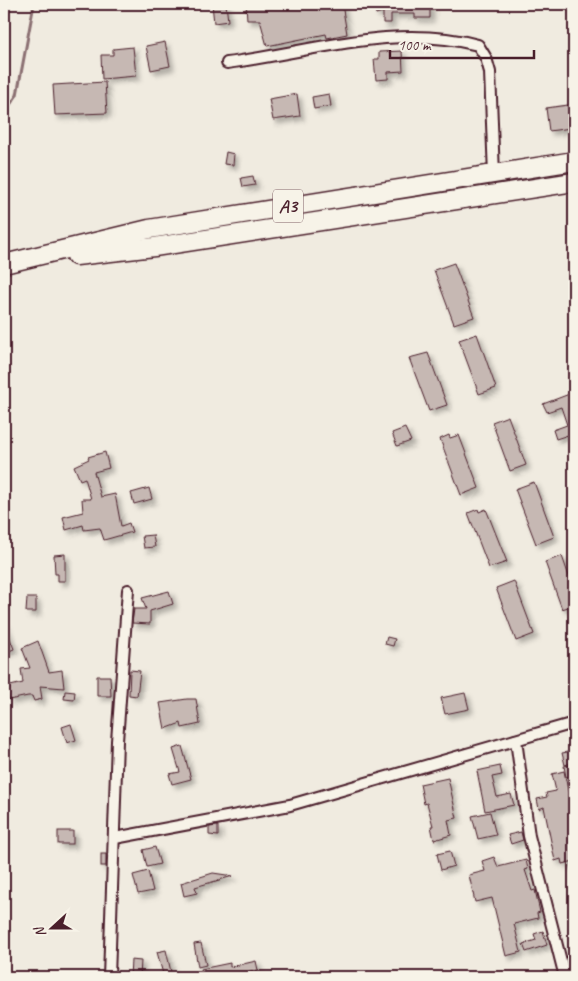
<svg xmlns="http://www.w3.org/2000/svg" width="578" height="981" font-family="Caveat,sans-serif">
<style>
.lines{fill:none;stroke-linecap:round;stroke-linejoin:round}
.stream{stroke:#8b6f72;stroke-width:3}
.building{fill:#c6b8b3;stroke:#4a1f2b;filter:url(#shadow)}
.minor-casing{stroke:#4a1f2b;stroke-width:14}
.trunk-casing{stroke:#4a1f2b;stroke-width:21}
.minor{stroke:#f7f3e8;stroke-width:10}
.trunk{stroke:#f7f3e8;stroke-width:18}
.labels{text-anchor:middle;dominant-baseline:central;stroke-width:4;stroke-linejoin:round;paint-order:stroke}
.shield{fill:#f7f3e8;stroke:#7e5f64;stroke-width:1}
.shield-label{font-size:19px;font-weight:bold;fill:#4a1f2b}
</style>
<defs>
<filter id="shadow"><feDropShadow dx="4" dy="4" stdDeviation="2.5" flood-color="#0004"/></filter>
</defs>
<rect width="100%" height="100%" fill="#f0ebe0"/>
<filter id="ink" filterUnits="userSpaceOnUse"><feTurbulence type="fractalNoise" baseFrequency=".02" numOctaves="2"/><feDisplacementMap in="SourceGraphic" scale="10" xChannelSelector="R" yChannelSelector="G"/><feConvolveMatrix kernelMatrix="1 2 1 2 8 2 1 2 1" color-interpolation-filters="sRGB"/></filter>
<g filter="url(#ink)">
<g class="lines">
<!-- stream -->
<polyline class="stream" points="4,122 7,109 17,95 34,4"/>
</g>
<!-- building -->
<g class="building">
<polygon points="212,4 226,4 228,21 214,23"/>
<polygon points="246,4 342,4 347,34 327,38 326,34 267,46 260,20 247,20"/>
<polygon points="382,4 430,4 430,18 415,18 415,14 391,14 391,23 383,23 383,12 376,14 374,6"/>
<polygon points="165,42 170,66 151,70 146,46"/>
<polygon points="133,47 136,76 102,79 101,55 113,55 113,49"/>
<polygon points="402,51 403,71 388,72 388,79 376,80 374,59 379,59 379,52"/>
<polygon points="105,82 107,113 55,115 53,85"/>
<polygon points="297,94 300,116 273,120 269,99"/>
<polygon points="329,94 331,106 314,109 312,97"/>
<polygon points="568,105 571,128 549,131 546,108"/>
<polygon points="226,152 234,154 233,165 224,164"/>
<polygon points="253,176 255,185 243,187 241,178"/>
<polygon points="454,263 474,317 454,324 434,270"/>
<polygon points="477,334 496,388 479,394 459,340"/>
<polygon points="428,353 447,405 429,411 409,358"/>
<polygon points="572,393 574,399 574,404 571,405 574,415 574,441 571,434 556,439 553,430 567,425 561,407 547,412 543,404"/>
<polygon points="508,416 526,465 510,471 492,422"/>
<polygon points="405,428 411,441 397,446 392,433"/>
<polygon points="449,435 450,438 459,435 479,488 461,495 440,439"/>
<polygon points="105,452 109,468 94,472 101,497 115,494 121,526 129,523 132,532 104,540 100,528 84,530 83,525 66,530 63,517 83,512 82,499 91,499 85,478 80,480 74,466 89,459 88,457"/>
<polygon points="534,482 554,537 536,544 515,489"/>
<polygon points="149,488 152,499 134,504 131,493"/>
<polygon points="478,509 479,512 486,509 507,562 489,568 468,513"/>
<polygon points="153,535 155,547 144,548 142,536"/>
<polygon points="65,554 65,581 58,581 58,574 55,574 54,555"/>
<polygon points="562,556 574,591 574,605 562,609 545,562"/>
<polygon points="514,581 534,634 516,641 496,588"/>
<polygon points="169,591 173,604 150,611 150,624 132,623 134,609 146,609 142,598"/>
<polygon points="27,598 36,598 36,612 26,612"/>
<polygon points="4,623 14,649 4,653"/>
<polygon points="387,637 395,639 393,646 385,644"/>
<polygon points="38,641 49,672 62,670 64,688 40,686 42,699 34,701 32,696 28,696 9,700 6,687 23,683 21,669 30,668 22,648"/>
<polygon points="130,670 140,671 137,696 129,695"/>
<polygon points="97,676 110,676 111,696 97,696"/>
<polygon points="65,691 75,692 74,700 64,699"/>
<polygon points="465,693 469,709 445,714 441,698"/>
<polygon points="187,699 196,699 200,724 182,728 181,723 165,729 160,703"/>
<polygon points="71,724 76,740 67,743 62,727"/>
<polygon points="182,746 191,779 172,784 169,774 180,772 173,749"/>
<polygon points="573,751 574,762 565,765 562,753"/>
<polygon points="571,765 573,775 566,777 564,766"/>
<polygon points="500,766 502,775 492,777 497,797 511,794 514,805 485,811 477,771"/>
<polygon points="564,771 572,809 574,809 574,861 562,864 561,859 555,861 544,807 539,809 537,799 547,797 546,793 556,791 552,774"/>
<polygon points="448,778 457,818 448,820 451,835 434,840 431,826 433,826 427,803 424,804 420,784"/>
<polygon points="490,812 496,835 478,839 472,816"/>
<polygon points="218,826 218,836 209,835 209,827"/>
<rect x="58" y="831" width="15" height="13"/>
<polygon points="521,832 523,840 511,844 508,835"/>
<polygon points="155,847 160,864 147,867 143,850"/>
<polygon points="450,851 454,866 441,870 437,854"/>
<rect x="101" y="854" width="5" height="12"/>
<polygon points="494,857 498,867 526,860 528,869 525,870 532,891 535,890 540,912 537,913 538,918 514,924 521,952 506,956 492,898 475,902 469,875 485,871 482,861"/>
<polygon points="148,871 153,891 138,894 133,875"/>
<polygon points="213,873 233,876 195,887 197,893 184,896 181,883"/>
<polygon points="543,931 547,945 526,952 523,944 536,940 534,934"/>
<polygon points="201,943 206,965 198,967 194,944"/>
<polygon points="166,950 171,972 163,974 157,952"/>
<polygon points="131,960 141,961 140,977 130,977"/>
<polygon points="256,961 258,970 230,977 203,977 201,969 230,963 230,967"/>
</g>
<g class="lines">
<defs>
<g id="minor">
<path d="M227,63C311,52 394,23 478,45L486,58L490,72L494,175"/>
<polyline points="516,740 529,836 565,977"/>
<polyline points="115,838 290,805 574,723"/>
<polyline points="109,977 117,741 128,590"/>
</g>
<g id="trunk">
<polyline points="76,256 154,247 574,182"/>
<polyline points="4,264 149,229 574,161"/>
</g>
</defs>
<!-- minor casing -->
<use href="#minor" class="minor-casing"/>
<!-- trunk casing -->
<use href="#trunk" class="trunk-casing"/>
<!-- minor -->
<use href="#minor" class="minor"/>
<!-- trunk -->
<use href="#trunk" class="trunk"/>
</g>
</g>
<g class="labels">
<!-- shield labels -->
<rect class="shield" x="273" y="189.5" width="30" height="33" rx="4"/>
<g class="shield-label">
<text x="288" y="206">A3</text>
</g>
</g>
<!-- margin -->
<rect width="578" height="981" fill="none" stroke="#f7f3e8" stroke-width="20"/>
<rect x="10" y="10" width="558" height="961" fill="none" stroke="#4a1f2b" stroke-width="2" filter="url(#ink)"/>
<!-- north arrow -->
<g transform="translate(52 928) rotate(249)" stroke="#f7f3e8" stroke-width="4" paint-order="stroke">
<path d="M0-4L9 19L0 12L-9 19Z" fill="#4a1f2b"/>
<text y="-8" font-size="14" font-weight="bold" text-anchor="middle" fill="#4a1f2b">N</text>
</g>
<!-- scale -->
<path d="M390 50v8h144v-8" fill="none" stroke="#4a1f2b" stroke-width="2.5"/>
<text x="398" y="50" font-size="15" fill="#4a1f2b" stroke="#f7f3e8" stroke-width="4" paint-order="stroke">100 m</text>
</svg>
